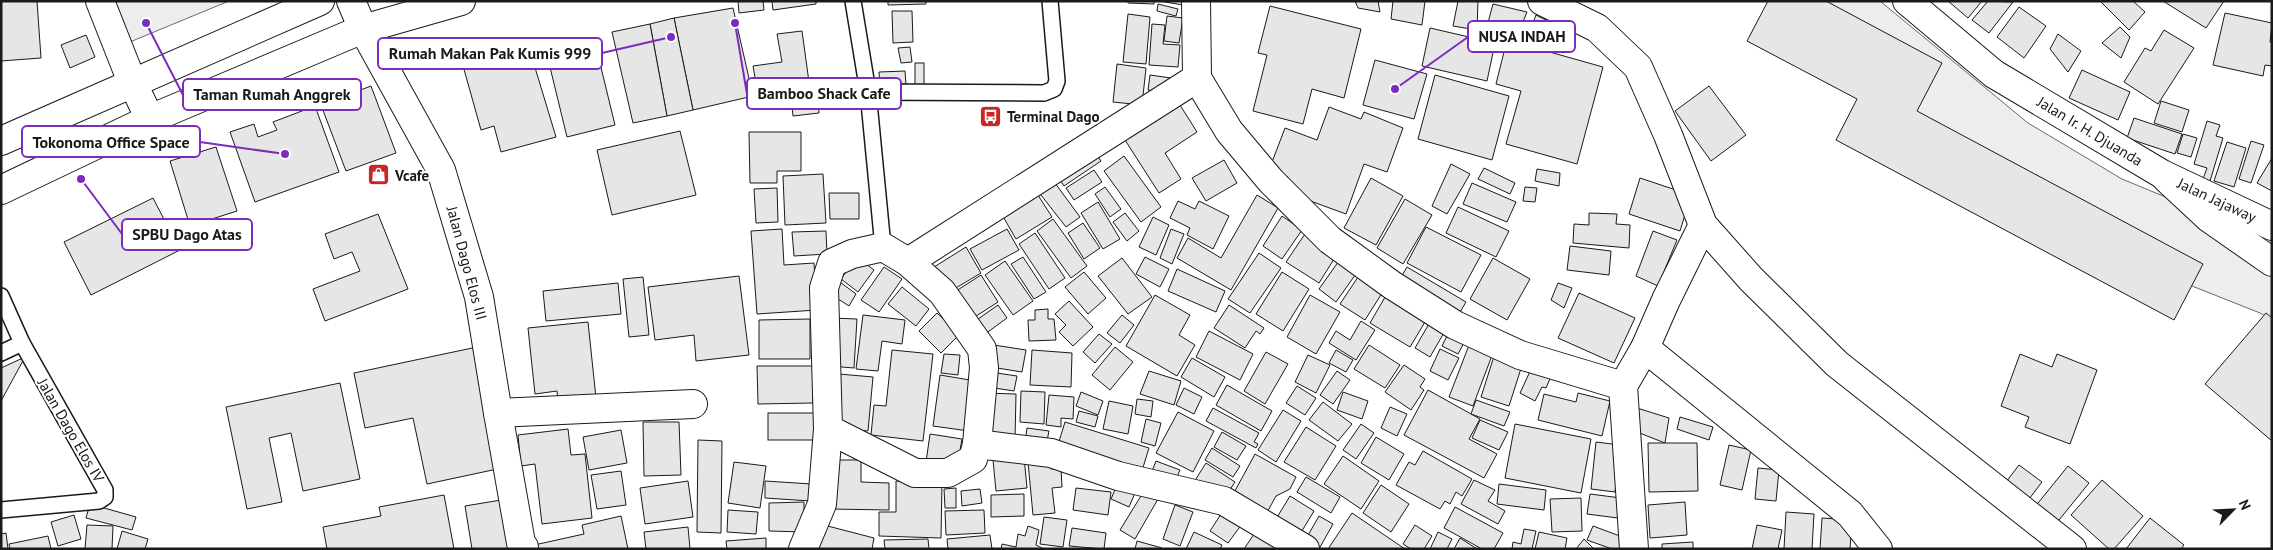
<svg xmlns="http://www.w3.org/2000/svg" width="2273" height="550" font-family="'PT Sans',sans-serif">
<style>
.built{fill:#ededed;stroke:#6a6a6a}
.building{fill:#e6e6e6;stroke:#1a1a1a}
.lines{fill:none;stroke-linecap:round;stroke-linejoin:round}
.service-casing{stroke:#1a1a1a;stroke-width:18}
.minor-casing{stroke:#1a1a1a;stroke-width:30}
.tertiary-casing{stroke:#1a1a1a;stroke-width:30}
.secondary-casing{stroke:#1a1a1a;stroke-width:30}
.primary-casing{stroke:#1a1a1a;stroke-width:30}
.service{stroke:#fff;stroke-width:15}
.minor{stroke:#fff;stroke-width:28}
.tertiary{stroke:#fff;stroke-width:28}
.secondary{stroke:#fff;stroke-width:28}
.primary{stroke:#fff;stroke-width:28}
.labels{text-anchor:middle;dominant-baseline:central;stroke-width:4;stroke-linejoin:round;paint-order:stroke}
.poi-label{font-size:15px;font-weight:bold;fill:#1a1a1a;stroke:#fff;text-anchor:start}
.street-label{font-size:15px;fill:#1a1a1a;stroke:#fff}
.leader{fill:none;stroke:#7b2cbf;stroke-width:2}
.callout-dot{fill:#7b2cbf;stroke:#fff;stroke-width:2}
.callout{fill:#fff;stroke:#7b2cbf;stroke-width:2}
.callout-label{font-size:16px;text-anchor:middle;font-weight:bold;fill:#1a1a1a}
</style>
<rect width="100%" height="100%" fill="#fff"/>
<!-- built -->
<g class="built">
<polygon points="107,1 229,1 125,44"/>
<polygon points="1802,1 1880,1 2028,123 2122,179 2272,241 2272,320 2260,313 1945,188"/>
</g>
<!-- building -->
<g class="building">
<polygon points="1,1 37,1 41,58 1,61"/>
<polygon points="738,1 763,1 764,10 739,13"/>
<polygon points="772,1 816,1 816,4 773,10"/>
<polygon points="888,1 926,1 926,4 888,5"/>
<polygon points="1128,1 1154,1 1154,4 1128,3"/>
<polygon points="1159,1 1184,1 1183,5"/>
<polygon points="1355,1 1378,1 1380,12 1358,8"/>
<polygon points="1393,1 1425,1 1422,25 1391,19"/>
<polygon points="1458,1 1478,1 1477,30 1453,26"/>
<polygon points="1768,1 1826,1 1942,63 1917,111 2203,264 2174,320 1836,140 1857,99 1747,41"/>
<polygon points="1948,1 1982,1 1968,18"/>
<polygon points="1988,1 2013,2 1989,33 1972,20"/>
<polygon points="2100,1 2133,1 2145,12 2129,30"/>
<polygon points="2163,1 2224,1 2206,28"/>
<polygon points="1158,4 1178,9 1176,16 1157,11"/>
<polygon points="1493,4 1527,12 1518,34 1485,34"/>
<polygon points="1270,6 1361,29 1344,98 1312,89 1303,124 1253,111 1267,55 1258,53"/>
<polygon points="2019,7 2046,26 2024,58 1997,37"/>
<polygon points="733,8 753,96 693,110 674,18"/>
<polygon points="892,11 912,11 913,42 893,43"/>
<polygon points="2225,13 2272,23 2270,42 2272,43 2272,66 2265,65 2263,76 2213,65"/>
<polygon points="1128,14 1150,17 1146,64 1123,62"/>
<polygon points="1536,15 1552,23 1548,43 1528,35"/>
<polygon points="1167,16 1183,18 1179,43 1164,41"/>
<polygon points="674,18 693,110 667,116 650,24"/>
<polygon points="650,24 667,116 633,123 612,32"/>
<polygon points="1152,24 1165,25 1163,44 1180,45 1178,67 1149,65"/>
<polygon points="2120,27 2130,37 2121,58 2102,43"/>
<polygon points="1430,28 1495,43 1487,81 1422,66"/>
<polygon points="2164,30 2194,48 2158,104 2124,82 2145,48 2151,51"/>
<polygon points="802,31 809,82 757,89 753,66 782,62 777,34"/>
<polygon points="2058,34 2081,51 2068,72 2050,49"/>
<polygon points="86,35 95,57 70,68 61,45"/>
<polygon points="488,39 495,61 530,51 556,137 501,152 494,126 481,130 458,48"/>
<polygon points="1507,40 1603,67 1577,164 1506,144 1521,91 1496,84"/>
<polygon points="596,47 615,125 567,137 548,59"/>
<polygon points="910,47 912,62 901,63 898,48"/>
<polygon points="1375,60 1427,74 1414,119 1363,105"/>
<rect x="915" y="63" width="9" height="22"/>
<polygon points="1117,64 1146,68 1142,105 1113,102"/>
<polygon points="2082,70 2130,92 2118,120 2069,98"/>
<polygon points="905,71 906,84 880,85 879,72"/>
<polygon points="1150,75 1171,78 1169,93 1148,90"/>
<polygon points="1435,75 1509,96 1492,160 1418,139"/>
<polygon points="816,84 819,113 793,116 790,87"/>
<polygon points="371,86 396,153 346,171 321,105"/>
<polygon points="1709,86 1746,135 1711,161 1675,111"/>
<polygon points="2161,101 2189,110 2182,132 2154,123"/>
<polygon points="1180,105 1197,132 1165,153 1181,179 1159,193 1125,140"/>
<polygon points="315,106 339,172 255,202 230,132 254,124 258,137 277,130 273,122"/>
<polygon points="1329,107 1361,119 1364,112 1403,128 1387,172 1364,164 1346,214 1283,191 1288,177 1269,170 1285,128 1317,140"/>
<polygon points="2134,118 2182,134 2175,154 2127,138"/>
<polygon points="2207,121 2220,125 2216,136 2223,138 2210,181 2203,179 2207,168 2194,164"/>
<polygon points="680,131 696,195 612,215 597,150"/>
<polygon points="749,132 801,132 801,171 777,171 777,183 750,183"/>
<polygon points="2183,134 2197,138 2191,157 2177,153"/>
<polygon points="2251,141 2264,145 2251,183 2239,179"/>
<polygon points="2227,142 2246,148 2234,187 2214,181"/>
<polygon points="216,147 237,211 190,226 170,161"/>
<polygon points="1093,149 1101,161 1064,186 1057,175"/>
<polygon points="1124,156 1161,207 1141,222 1104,171"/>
<polygon points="2272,158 2272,191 2257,183"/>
<polygon points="1224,160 1237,183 1206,201 1192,178"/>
<polygon points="1451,164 1470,174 1447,214 1432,206"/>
<polygon points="1484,168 1515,183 1510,194 1478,179"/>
<polygon points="1537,169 1560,173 1559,186 1535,181"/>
<polygon points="1094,170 1102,182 1074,200 1066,188"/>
<polygon points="823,174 826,223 785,225 783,176"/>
<polygon points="1371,178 1403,196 1376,245 1344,228"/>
<polygon points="1640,178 1691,195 1680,231 1629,214"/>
<polygon points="1052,179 1080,217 1066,227 1037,190"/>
<polygon points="1472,183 1516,202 1507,222 1463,204"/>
<polygon points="1105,187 1121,209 1110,217 1095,194"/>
<polygon points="1525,187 1537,188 1535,202 1523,201"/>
<polygon points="777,188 778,222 756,223 754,189"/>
<polygon points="1036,192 1052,217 1016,239 1001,213"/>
<polygon points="829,193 859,193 859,219 830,219"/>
<polygon points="1257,195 1278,208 1231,290 1177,258 1188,238 1221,258"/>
<polygon points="153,198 180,250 91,295 64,242"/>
<polygon points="1405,199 1432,215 1403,264 1377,248"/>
<polygon points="1178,201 1195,209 1199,201 1229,216 1213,249 1187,235 1190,228 1170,218"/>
<polygon points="1098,202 1120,239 1103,249 1081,213"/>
<polygon points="1458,207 1509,231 1496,257 1446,233"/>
<polygon points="1125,213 1139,231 1127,241 1113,222"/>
<polygon points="1589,213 1617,214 1616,224 1630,225 1629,248 1573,243 1574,224 1589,225"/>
<polygon points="378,214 408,289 325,321 313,289 360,271 352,252 334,259 325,234"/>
<polygon points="1282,216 1302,230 1282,259 1263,246"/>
<polygon points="1153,217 1169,225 1156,255 1139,247"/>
<polygon points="1053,219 1087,266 1071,278 1037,231"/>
<polygon points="1083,223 1100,248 1084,259 1068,233"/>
<polygon points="1426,227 1481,255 1461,292 1407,263"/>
<polygon points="782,229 784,265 814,263 817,310 757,314 751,231"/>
<polygon points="1007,229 1019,250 982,270 970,249"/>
<polygon points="1171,229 1184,234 1172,264 1160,258"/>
<polygon points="826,231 827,254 794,256 792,232"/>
<polygon points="1307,231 1339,251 1319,283 1286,262"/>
<polygon points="1653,231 1677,240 1658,286 1636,276"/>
<polygon points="1035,233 1065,278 1049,289 1019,244"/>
<polygon points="1570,246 1611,251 1609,275 1567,270"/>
<polygon points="966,247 981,273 949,292 934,267"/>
<polygon points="1259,253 1281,268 1250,313 1228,299"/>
<polygon points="857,257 874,270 858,292 841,279"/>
<polygon points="1023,257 1046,292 1034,299 1011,264"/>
<polygon points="1145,257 1169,269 1160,287 1136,274"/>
<polygon points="1122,258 1152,297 1128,314 1098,276"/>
<polygon points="1341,258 1358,271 1336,302 1319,289"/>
<polygon points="1493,258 1530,279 1507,320 1470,299"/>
<polygon points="1005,261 1033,301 1013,315 985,275"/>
<polygon points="884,267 902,279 879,312 861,300"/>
<polygon points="1407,267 1466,302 1456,319 1397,284"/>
<polygon points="1177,269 1225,291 1216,312 1168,291"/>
<polygon points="1084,272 1106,298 1088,314 1065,287"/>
<polygon points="1282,272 1309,289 1283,331 1256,314"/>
<polygon points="1360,274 1384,290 1365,320 1340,304"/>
<polygon points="981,275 998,302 970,320 953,293"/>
<polygon points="739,276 749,355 696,361 694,335 655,340 648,287"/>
<polygon points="643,277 649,335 629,337 623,279"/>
<polygon points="840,282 856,294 849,306 832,295"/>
<polygon points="618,283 621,314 546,321 543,291"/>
<polygon points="1558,283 1572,288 1564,308 1551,300"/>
<polygon points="902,287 929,309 916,326 888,304"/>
<polygon points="1388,292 1428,317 1410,347 1370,323"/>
<polygon points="1579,293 1635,318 1614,363 1558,338"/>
<polygon points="1155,295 1190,315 1179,335 1195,345 1177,376 1126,346"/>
<polygon points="1310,295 1340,312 1316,354 1287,337"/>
<polygon points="1069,301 1093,327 1073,346 1059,332 1066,325 1055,314"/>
<polygon points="998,305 1007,318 981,337 971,324"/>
<polygon points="1229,305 1264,328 1260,334 1256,331 1245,348 1214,328"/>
<polygon points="1048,309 1048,319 1054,319 1056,340 1029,341 1028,320 1035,320 1035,310"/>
<polygon points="937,313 960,334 941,353 919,331"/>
<polygon points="2266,313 2272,318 2272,441 2205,384"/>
<polygon points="863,315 905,320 902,344 882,341 878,371 856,369"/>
<polygon points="1122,315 1134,325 1120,343 1107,333"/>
<polygon points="832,318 857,319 854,368 830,366"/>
<polygon points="810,319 810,359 759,359 759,320"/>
<polygon points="1361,321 1375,330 1356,360 1329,343 1336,331 1350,340"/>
<polygon points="588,322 596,398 558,402 557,391 535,394 528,328"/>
<polygon points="1430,322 1445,331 1430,357 1415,348"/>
<polygon points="1209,331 1253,354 1240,380 1196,357"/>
<polygon points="1449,332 1465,341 1458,354 1442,346"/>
<polygon points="1099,334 1112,344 1095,363 1083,352"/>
<polygon points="1471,340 1494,350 1473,406 1449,397"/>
<polygon points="994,345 1026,350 1022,372 991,367"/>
<polygon points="1369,345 1400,365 1385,388 1354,369"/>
<polygon points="477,347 502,468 427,484 413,418 365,428 354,373"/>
<polygon points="1115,347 1133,362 1110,390 1092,375"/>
<polygon points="1440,349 1459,358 1448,380 1430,371"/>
<polygon points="892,350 933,354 923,441 871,435 874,405 886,406"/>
<polygon points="1032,350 1072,353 1071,387 1030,385"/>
<polygon points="1336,350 1353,360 1346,372 1329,363"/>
<polygon points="1496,350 1524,359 1509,406 1481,397"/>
<polygon points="1266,352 1288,364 1265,404 1244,391"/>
<polygon points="944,354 960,355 958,375 941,373"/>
<polygon points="2020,354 2052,367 2057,354 2097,370 2070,444 2025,427 2029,417 2001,406"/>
<polygon points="1308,355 1330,365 1316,393 1295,382"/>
<polygon points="25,357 1,401 1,368"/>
<polygon points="1192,358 1225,377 1214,397 1181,377"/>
<polygon points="1404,365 1425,379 1420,387 1424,390 1411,410 1385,392"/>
<polygon points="1533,365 1552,374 1546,388 1542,387 1535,401 1520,393"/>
<polygon points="757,366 813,366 813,403 758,404"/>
<polygon points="1149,371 1181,381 1174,405 1140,394"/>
<polygon points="1337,371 1350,380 1333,404 1320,395"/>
<polygon points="990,372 1017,376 1014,391 988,387"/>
<polygon points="839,374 873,377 868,431 835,428"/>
<polygon points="940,375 976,381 969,431 933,426"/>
<polygon points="340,383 360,479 303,491 291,433 269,438 282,502 247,509 226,407"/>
<polygon points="1227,385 1272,411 1261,431 1216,405"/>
<polygon points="1297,386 1316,398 1305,415 1286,403"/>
<polygon points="1184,388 1202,397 1194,414 1176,405"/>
<polygon points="1428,390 1480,419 1469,439 1497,454 1484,478 1404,435"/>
<polygon points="1021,391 1045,392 1044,424 1020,422"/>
<polygon points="1081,392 1103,401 1098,415 1076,406"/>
<polygon points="1343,392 1368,401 1362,419 1337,410"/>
<polygon points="984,393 1016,394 1015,440 983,438"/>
<polygon points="1578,393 1610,401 1602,436 1538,420 1544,394 1576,402"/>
<polygon points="1049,395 1074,397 1073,419 1061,418 1061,427 1046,425"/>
<polygon points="1137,399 1153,401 1151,417 1135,414"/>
<polygon points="1476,400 1510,412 1504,426 1471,414"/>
<polygon points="1109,401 1133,406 1128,434 1103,429"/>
<polygon points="1323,402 1352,424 1338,441 1309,420"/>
<polygon points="1390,407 1407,414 1397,436 1381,428"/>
<polygon points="1213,408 1259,433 1254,442 1258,444 1256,448 1206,421"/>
<polygon points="1637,408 1669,418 1665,443 1632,430"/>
<polygon points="1283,410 1301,421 1276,462 1258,450"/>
<polygon points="1079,411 1098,416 1095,427 1076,422"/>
<polygon points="1178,412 1214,431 1193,472 1156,453"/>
<rect x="768" y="413" width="50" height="27"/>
<polygon points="1680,417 1713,427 1709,440 1677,429"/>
<polygon points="1146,419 1161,423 1155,446 1141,442"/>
<polygon points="1480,420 1508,432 1499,450 1472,438"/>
<polygon points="643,422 679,422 681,475 644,476"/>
<polygon points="1065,422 1149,448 1141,474 1057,448"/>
<polygon points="1361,424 1374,433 1356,459 1343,450"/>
<polygon points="1515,424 1591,439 1581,493 1505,478"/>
<polygon points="1306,427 1336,446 1315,480 1284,462"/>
<polygon points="1027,428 1049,431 1046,446 1025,443"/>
<polygon points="568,429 571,455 585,454 592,518 542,524 535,464 521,466 518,435"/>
<polygon points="621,430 627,463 589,470 583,437"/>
<polygon points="1222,432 1246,446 1237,460 1214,447"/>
<polygon points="930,434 962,439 957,467 926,462"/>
<polygon points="1376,437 1404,454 1389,480 1361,463"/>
<polygon points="698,440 722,441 721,533 697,532"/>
<polygon points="1596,442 1620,445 1615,492 1591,489"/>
<polygon points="1648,443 1697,443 1698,491 1649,492"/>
<polygon points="1729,445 1751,450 1742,490 1720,485"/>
<polygon points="1212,448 1240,466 1233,477 1205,460"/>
<polygon points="1423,451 1472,479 1462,496 1456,492 1450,504 1445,501 1440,509 1396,485 1409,462 1415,465"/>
<polygon points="1255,454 1296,477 1290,489 1276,496 1264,518 1230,500"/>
<polygon points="1343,456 1379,481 1361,509 1324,484"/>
<polygon points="1024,457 1027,488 996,491 993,460"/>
<polygon points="830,460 861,460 861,482 889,483 889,510 830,509"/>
<polygon points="1050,460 1051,469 1061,468 1062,487 1052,488 1055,513 1033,515 1028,462"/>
<polygon points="1156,461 1180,470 1173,486 1150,476"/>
<polygon points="734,462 766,466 760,508 728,503"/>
<polygon points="1206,463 1235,482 1224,499 1194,482"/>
<polygon points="2019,465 2042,482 2026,503 2003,486"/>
<polygon points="2068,466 2089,483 2055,525 2034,508"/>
<polygon points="1758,468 1779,470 1776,501 1755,499"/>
<polygon points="621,471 626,505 597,509 591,475"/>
<polygon points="1306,477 1340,497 1331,513 1297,492"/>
<polygon points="1120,478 1138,486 1129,507 1111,499"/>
<polygon points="1474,480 1495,490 1488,501 1505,511 1498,524 1461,504"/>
<polygon points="2102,480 2143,516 2114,549 2109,549 2071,515"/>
<polygon points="688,481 693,517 645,524 640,488"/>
<polygon points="765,481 812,484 811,501 765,498"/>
<polygon points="896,481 942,482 941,538 879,536 879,512 896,512"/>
<polygon points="1499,484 1546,490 1544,510 1497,504"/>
<polygon points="1381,485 1409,504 1391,532 1363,513"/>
<polygon points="956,488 956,508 945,508 944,489"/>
<polygon points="1076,488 1111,492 1108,515 1073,510"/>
<polygon points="980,489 982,503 962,506 961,491"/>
<polygon points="1144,491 1158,499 1135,539 1120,530"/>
<polygon points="1024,494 1024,516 991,517 991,495"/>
<polygon points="1590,494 1621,498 1618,518 1587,514"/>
<polygon points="444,495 454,549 327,549 323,527 381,516 379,507"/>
<polygon points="1290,496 1314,511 1297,539 1273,524"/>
<polygon points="1581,498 1582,531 1552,532 1550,499"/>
<polygon points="507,499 515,549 472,549 465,506"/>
<polygon points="804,502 804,532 769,531 769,503"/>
<polygon points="1685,502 1687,535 1650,538 1648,505"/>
<polygon points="90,504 136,517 132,530 86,518"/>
<polygon points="1175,505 1193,512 1180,546 1163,539"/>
<polygon points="1455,507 1503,533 1494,549 1482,549 1444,528"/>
<polygon points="728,510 758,512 756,534 727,532"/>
<polygon points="984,510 985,533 946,535 945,511"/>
<polygon points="1223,511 1242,524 1228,543 1210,531"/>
<polygon points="1786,512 1814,514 1812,549 1784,549"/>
<polygon points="1352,513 1405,549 1328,549"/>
<polygon points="74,515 81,539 58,546 51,522"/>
<polygon points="621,516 628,549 525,549 525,547 584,534 582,525"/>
<polygon points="1319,516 1333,524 1319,549 1311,549 1303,544"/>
<polygon points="1044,517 1067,520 1063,547 1040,544"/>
<polygon points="1822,518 1852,520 1850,549 1820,549"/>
<polygon points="2150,518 2184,545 2181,549 2126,549"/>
<polygon points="816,523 874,538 872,549 810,549"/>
<polygon points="87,525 113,526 112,549 85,549"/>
<polygon points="1260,525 1294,549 1244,549"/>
<polygon points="1415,525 1432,536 1424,549 1411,549 1403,544"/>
<polygon points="1757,525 1782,530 1778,549 1752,549"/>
<polygon points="1028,526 1039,530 1036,545 1044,549 1001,549 1002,544 1016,547 1018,534 1025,536"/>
<polygon points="1593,526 1628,539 1625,549 1612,549 1587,540"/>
<polygon points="688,527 690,549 646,549 644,532"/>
<polygon points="1072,528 1106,533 1104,549 1069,546"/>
<polygon points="1524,529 1536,531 1532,549 1512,549 1513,542 1521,544"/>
<polygon points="122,531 148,539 145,549 117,549"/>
<polygon points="1194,532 1222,545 1220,549 1186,549"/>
<polygon points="1438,532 1452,539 1447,549 1430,549"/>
<polygon points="1539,532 1567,538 1565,549 1535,549"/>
<polygon points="6,533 8,549 1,549 1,534"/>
<polygon points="990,535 992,549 948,549 947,539"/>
<polygon points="48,536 51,549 10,549 9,544"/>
<polygon points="766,538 766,549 727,549 726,541"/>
<polygon points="1460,538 1477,549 1454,549"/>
<polygon points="928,539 929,549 885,549 884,540"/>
<polygon points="1584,539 1594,549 1576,549"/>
<polygon points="1137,541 1162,548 1162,549 1135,549"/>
<polygon points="1693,542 1693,549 1662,549 1662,544"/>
</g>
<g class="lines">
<defs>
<g id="service">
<polyline points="853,1 868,92 1044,93 1054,89 1057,81 1050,1"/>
<polyline points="868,92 883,247"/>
<polyline points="1,296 22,343 105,490 105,497 99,501 1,510"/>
<polyline points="1,353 22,343"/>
</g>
<g id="minor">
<polyline points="100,1 132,82 150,119"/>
<polyline points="351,1 363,29 441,170 479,297 498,413 693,404"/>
<polyline points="1196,1 1197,78 1229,131 1271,181 1330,240 1392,285 1455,325 1520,355 1623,386"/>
<polyline points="1542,1 1597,28 1638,67 1668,135 1703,225 1751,279 1837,364 2072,549"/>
<polyline points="908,262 1197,78"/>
<polyline points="1645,348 1850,514 1878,549"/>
<polyline points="498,413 521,543 524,547"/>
<polyline points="977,444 1051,453 1118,476 1224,501 1305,549"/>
<polyline points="803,549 822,504 828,429 824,288 832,263 852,254 883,247 908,262 942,292 982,349 984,368 977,444 973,459 948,473 915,473 828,429"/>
<polyline points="1634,549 1623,386 1645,348 1666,300 1703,225"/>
</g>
<polyline id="tertiary" points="2167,179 2209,218 2272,262"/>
<polyline id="secondary" points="1907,1 1994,74 2162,174 2272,226"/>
<g id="primary">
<polyline points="1,141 320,1"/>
<polyline points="1,190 150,119 363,29 461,1"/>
</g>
</defs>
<!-- service casing -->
<use href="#service" class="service-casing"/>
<!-- minor casing -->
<use href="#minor" class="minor-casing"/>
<!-- tertiary casing -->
<use href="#tertiary" class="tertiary-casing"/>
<!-- secondary casing -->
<use href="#secondary" class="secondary-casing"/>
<!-- primary casing -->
<use href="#primary" class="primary-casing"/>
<!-- service -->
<use href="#service" class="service"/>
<!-- minor -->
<use href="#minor" class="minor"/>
<!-- tertiary -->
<use href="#tertiary" class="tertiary"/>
<!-- secondary -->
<use href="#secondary" class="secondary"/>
<!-- primary -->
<use href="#primary" class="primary"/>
</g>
<!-- icons -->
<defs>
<symbol id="bus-square" viewBox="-11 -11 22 22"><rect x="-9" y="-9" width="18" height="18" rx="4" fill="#c62828" stroke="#fff"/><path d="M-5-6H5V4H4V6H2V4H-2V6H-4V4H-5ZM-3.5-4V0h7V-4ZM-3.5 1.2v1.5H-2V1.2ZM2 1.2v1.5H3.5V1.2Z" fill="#fff"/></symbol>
<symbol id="shop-square" viewBox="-11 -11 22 22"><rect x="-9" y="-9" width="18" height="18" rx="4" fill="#c62828" stroke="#fff"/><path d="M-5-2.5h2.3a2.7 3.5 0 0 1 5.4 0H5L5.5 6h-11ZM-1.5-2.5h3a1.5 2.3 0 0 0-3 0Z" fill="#fff"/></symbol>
</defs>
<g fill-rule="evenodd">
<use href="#bus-square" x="978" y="104" width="25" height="25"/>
<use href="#shop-square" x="366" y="162" width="25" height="25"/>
</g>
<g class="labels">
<!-- poi labels -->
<g class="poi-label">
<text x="1007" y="116">Terminal Dago</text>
<text x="395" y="175">Vcafe</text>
</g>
<!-- street labels -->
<g class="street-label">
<text transform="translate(2090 131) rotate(31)">Jalan Ir. H. Djuanda</text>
<text transform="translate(2217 200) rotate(25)">Jalan Jajaway</text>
<text transform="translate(467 263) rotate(75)">Jalan Dago Elos III</text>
<text transform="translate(71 430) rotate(60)">Jalan Dago Elos IV</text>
</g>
</g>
<!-- callouts -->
<path class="leader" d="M1395 89L1468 37M671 37L602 53M735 23L747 94M146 23L183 95M285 154L200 142M81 179L122 234"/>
<g class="callout-dot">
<circle cx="1395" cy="89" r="5"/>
<circle cx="671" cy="37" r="5"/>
<circle cx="735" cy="23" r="5"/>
<circle cx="146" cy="23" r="5"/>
<circle cx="285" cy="154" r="5"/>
<circle cx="81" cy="179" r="5"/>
</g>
<g class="callout">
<rect x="1468" y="21" width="107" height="31" rx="5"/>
<rect x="378" y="38" width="224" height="31" rx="5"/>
<rect x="747" y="78" width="154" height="31" rx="5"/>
<rect x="183" y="79" width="178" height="31" rx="5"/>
<rect x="22" y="126" width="178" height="31" rx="5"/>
<rect x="122" y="219" width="130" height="31" rx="5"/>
</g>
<g class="callout-label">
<text x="1522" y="42">NUSA INDAH</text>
<text x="490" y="59">Rumah Makan Pak Kumis 999</text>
<text x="824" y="99">Bamboo Shack Cafe</text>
<text x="272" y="100">Taman Rumah Anggrek</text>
<text x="111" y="148">Tokonoma Office Space</text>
<text x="187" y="240">SPBU Dago Atas</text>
</g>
<!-- border -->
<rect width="2273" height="550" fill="none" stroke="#1a1a1a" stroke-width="5"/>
<!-- north arrow -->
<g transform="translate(2233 510) rotate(66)" stroke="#ffffff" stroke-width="4" paint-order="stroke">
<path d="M0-4L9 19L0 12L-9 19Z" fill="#1a1a1a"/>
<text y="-8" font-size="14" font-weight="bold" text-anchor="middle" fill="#1a1a1a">N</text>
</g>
</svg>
